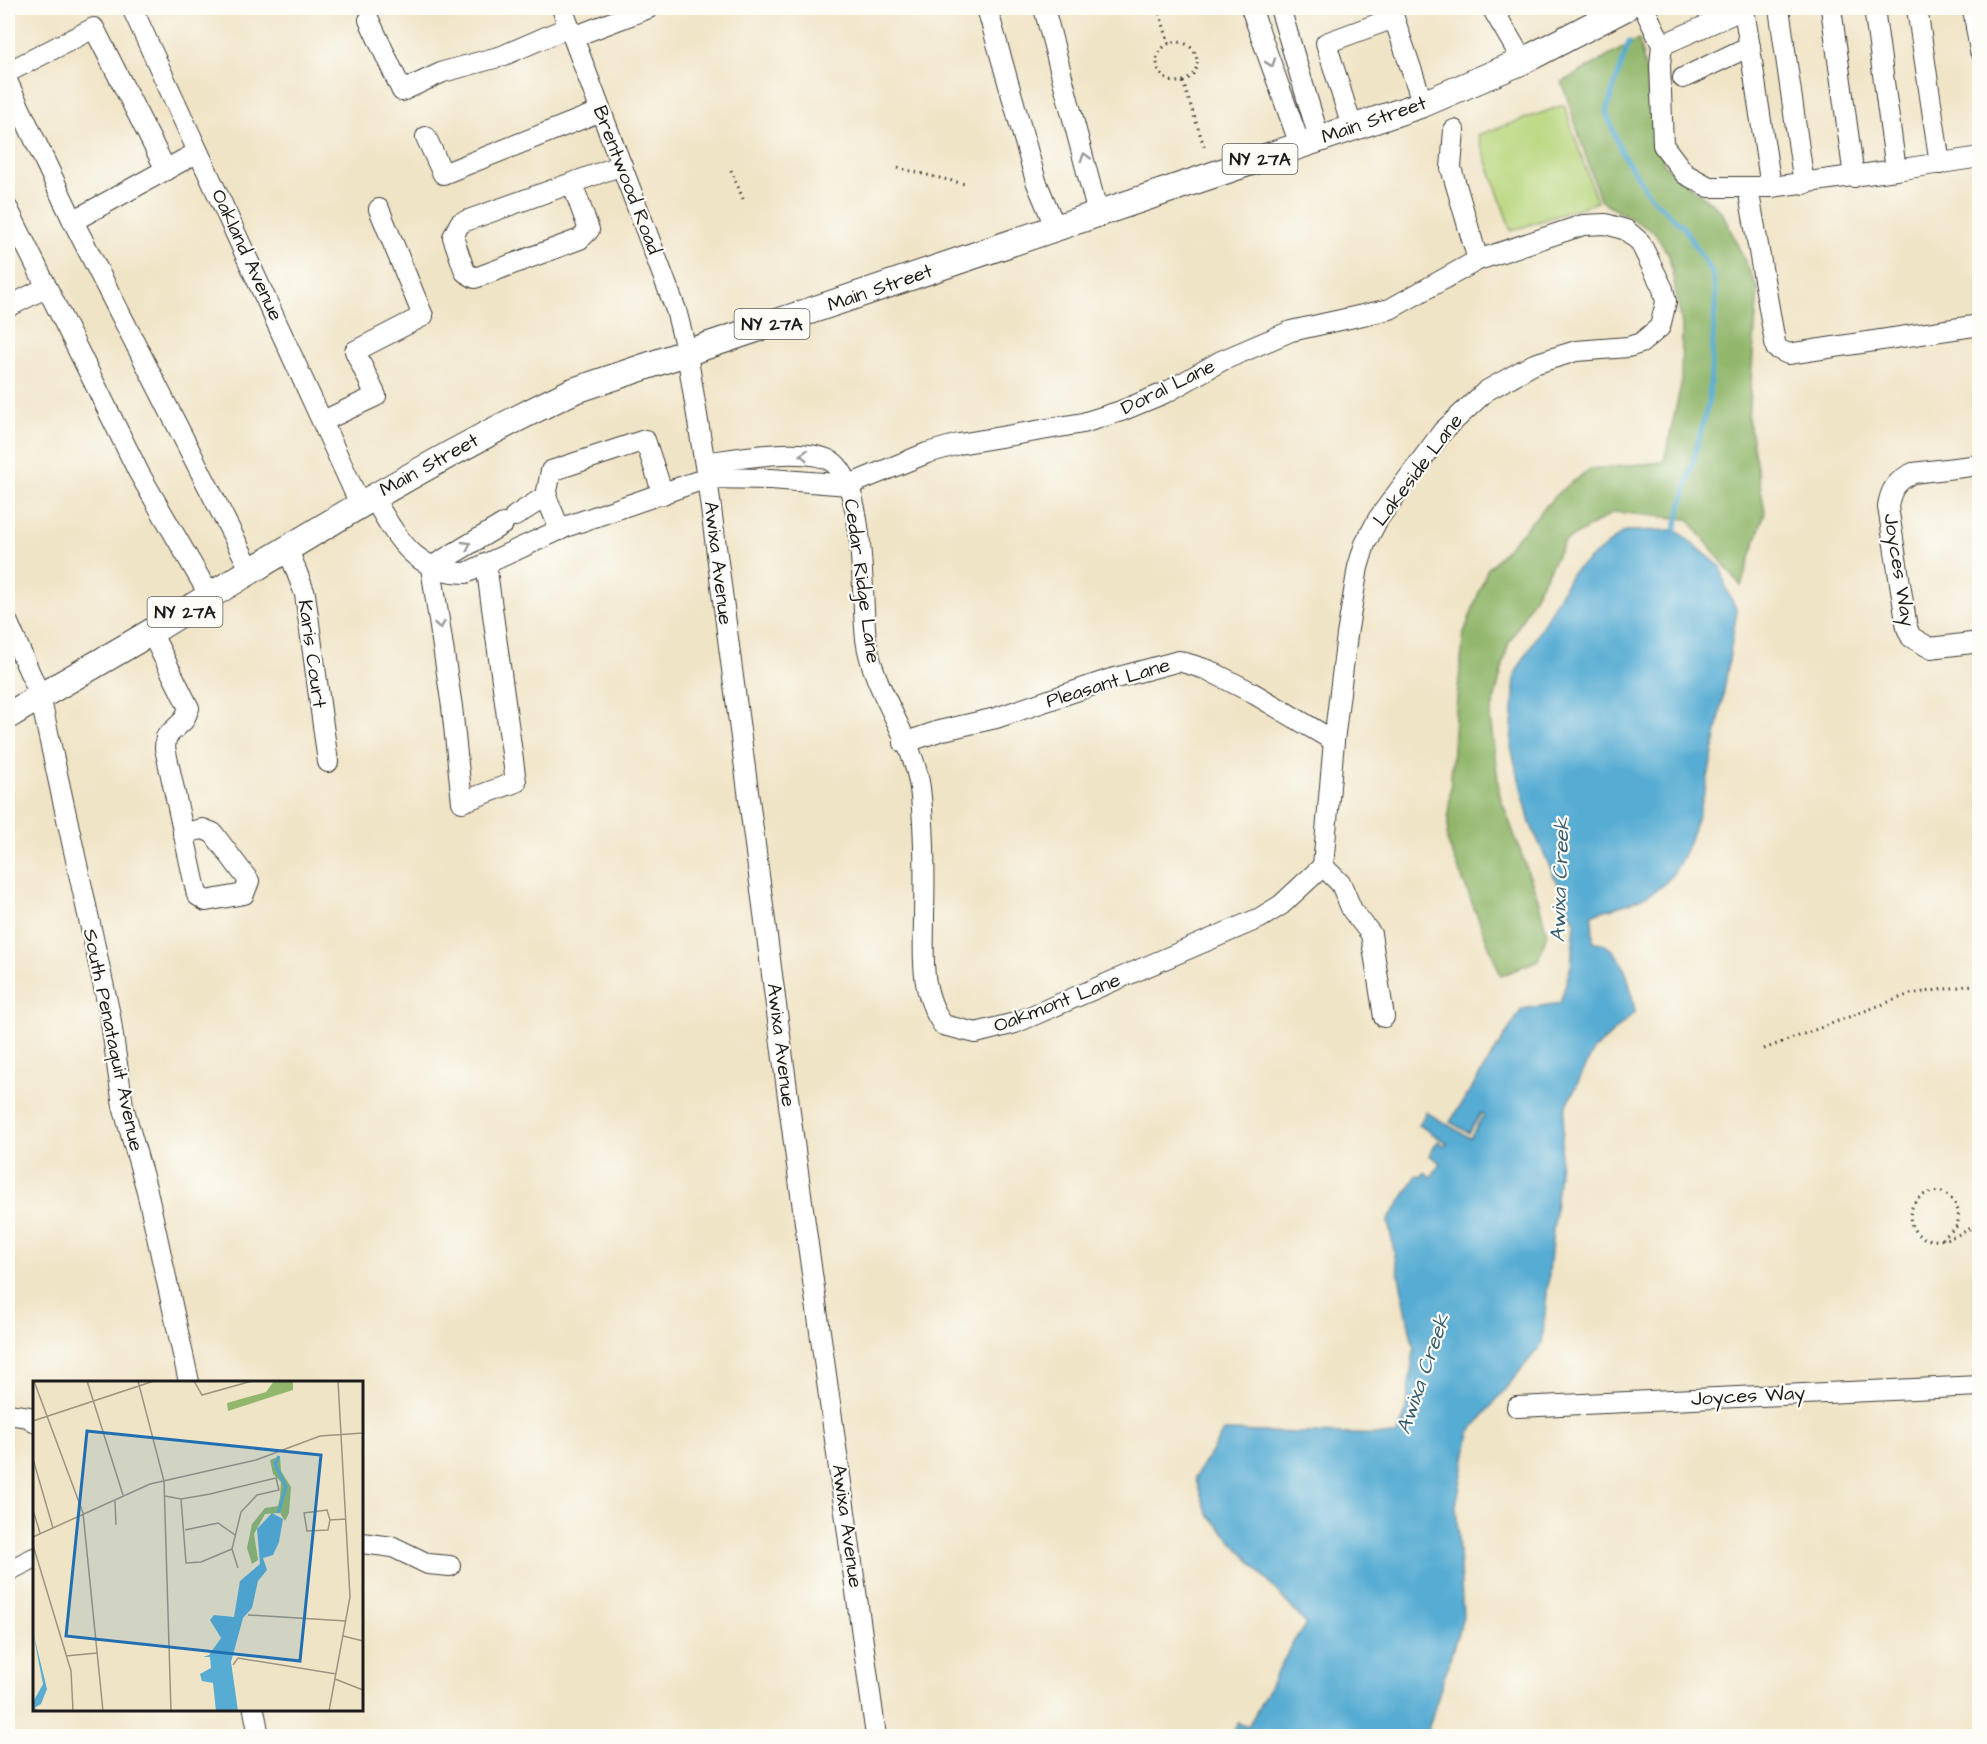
<svg xmlns="http://www.w3.org/2000/svg" width="1987" height="1744" font-family="'Architects Daughter',sans-serif">
<style>
.green{fill:#b8d67d;stroke:#6a794c;stroke-width:1.5}
.forest{fill:#92b76c;stroke:#576a44;stroke-width:1.5}
.water{fill:#56acd3;stroke:#396478;stroke-width:1.5}
.lines{fill:none;stroke-linecap:round;stroke-linejoin:round}
.stream{stroke:#56acd3;stroke-width:5}
.minor-casing{stroke:#3c3a36;stroke-width:22}
.major-casing{stroke:#3c3a36;stroke-width:28}
.path{stroke:#3c3a36;stroke-width:3;stroke-dasharray:1.5 4.5;stroke-linecap:butt}
.minor{stroke:#fff;stroke-width:20}
.major{stroke:#fff;stroke-width:26}
.oneway{stroke:#999}
.labels{text-anchor:middle;dominant-baseline:central;stroke-width:4.5;stroke-linejoin:round;paint-order:stroke}
.shield{fill:#fdfcf7;stroke:#605f5e;stroke-width:1.5}
.shield-label{font-size:18px;font-weight:bold;fill:#1c1c1c}
.street-label{font-size:20px;fill:#1c1c1c;stroke:#fdfcf7}
.water-label{font-size:21px;font-style:italic;fill:#365d6e;stroke:#fdfcf7}
.inset-river{fill:none;stroke:#56acd3;stroke-width:3}
.inset-road{fill:none;stroke:#9b9482;stroke-width:1.5}
.view{fill:#1f6fb2;fill-opacity:0.15;stroke:#1f6fb2;stroke-width:3}
.inset-edge{fill:none;stroke:#1c1c1c;stroke-width:3}
</style>
<rect width="100%" height="100%" fill="#fdfcf7"/>
<filter id="ink" filterUnits="userSpaceOnUse"><feTurbulence type="fractalNoise" baseFrequency=".0167" numOctaves="2"/><feDisplacementMap in="SourceGraphic" scale="12" xChannelSelector="R" yChannelSelector="G"/><feConvolveMatrix kernelMatrix="1 2 1 2 8 2 1 2 1" color-interpolation-filters="sRGB"/></filter>
<filter id="wash" filterUnits="userSpaceOnUse"><feTurbulence type="fractalNoise" baseFrequency=".008" numOctaves="4" result="noise"/><feDisplacementMap in="SourceGraphic" scale="24" xChannelSelector="R" yChannelSelector="G"/><feGaussianBlur stdDeviation="1.35" result="paint"/><feColorMatrix in="noise" values="0 0 0 0 0 0 0 0 0 0 0 0 0 0 0 0 0 1.4 0 .05"/><feComposite in="paint" operator="in"/></filter>
<g filter="url(#wash)">
<rect width="100%" height="100%" fill="#f0e4c6"/>
<!-- green -->
<polygon class="green" points="1564,105 1597,202 1511,231 1478,135"/>
<!-- forest -->
<polygon class="forest" points="1639,39 1664,164 1722,212 1758,289 1748,418 1765,512 1741,586 1688,519 1614,512 1564,542 1508,645 1490,717 1500,796 1538,899 1547,934 1538,960 1501,976 1447,840 1455,717 1464,633 1487,570 1559,492 1590,469 1664,462 1681,385 1682,325 1669,255 1654,232 1600,200 1562,82"/>
<!-- water -->
<path class="water" d="M1676,530L1721,567L1726,588L1737,611C1725,673 1708,844 1664,884C1643,902 1617,906 1592,914L1593,941C1626,947 1630,985 1635,1012L1594,1050L1565,1109L1542,1344L1470,1432L1456,1505L1463,1616L1426,1736H1231L1238,1723L1248,1727L1294,1641L1306,1624L1207,1513L1195,1477L1224,1431L1397,1435L1405,1415L1414,1350L1388,1221L1417,1175L1421,1177L1425,1172L1431,1177L1441,1163L1429,1155L1438,1141L1445,1146L1447,1143L1419,1125L1426,1112L1470,1138L1484,1114L1481,1113L1469,1133L1450,1122L1522,1009L1560,1003L1571,966L1575,922L1530,823L1511,747L1515,674L1572,573L1625,531Z"/>
<g class="lines">
<!-- stream -->
<polyline class="stream" points="1629,42 1606,112 1622,153 1650,196 1684,228 1712,273 1716,295 1709,400 1674,535"/>
</g>
</g>
<g filter="url(#ink)">
<g class="lines">
<defs>
<g id="minor">
<polyline points="132,8 360,504"/>
<polyline points="562,8 676,310 687,353 707,478 796,1158 876,1736"/>
<polyline points="987,8 1036,181 1056,229"/>
<polyline points="1044,8 1098,214"/>
<polyline points="1251,8 1300,145"/>
<polyline points="1280,8 1319,138"/>
<polyline points="1492,8 1523,61"/>
<polyline points="1644,8 1662,45 1746,8"/>
<polyline points="1779,8 1804,184"/>
<polyline points="1831,8 1854,177"/>
<polyline points="1874,8 1896,170 1980,157"/>
<polyline points="1917,8 1940,164"/>
<polyline points="1973,8 1976,27 1980,27"/>
<polyline points="1744,9 1771,187"/>
<polyline points="369,20 402,91 443,72 502,56 569,27"/>
<polyline points="1976,27 1980,51"/>
<polyline points="573,37 649,8"/>
<polyline points="1662,45 1660,65 1663,145 1685,174 1709,187 1771,187 1896,170"/>
<polyline points="8,72 94,28 166,170"/>
<polyline points="1683,78 1750,46"/>
<polyline points="8,83 73,221"/>
<polyline points="1352,127 1326,43 1394,18 1423,104"/>
<polyline points="1454,130 1451,168 1478,260"/>
<polyline points="426,137 443,174 601,111"/>
<polyline points="198,152 73,221 251,571"/>
<polyline points="572,183 589,230 580,239 475,278 465,272 453,237 460,223 622,165"/>
<polyline points="1748,188 1776,348 1788,354 1980,325"/>
<polyline points="8,209 139,473 210,596"/>
<polyline points="8,307 45,288"/>
<polyline points="323,421 376,396 355,351 423,316 379,209"/>
<path d="M705,463C734,459 817,443 837,466C866,498 861,596 866,639C873,692 913,736 920,788C925,830 925,873 924,915C924,955 919,990 943,1025L976,1033L1015,1023L1260,918L1281,905L1323,866"/>
<path d="M1980,465L1913,473C1897,480 1890,490 1888,507L1907,628L1911,637L1930,648L1980,642"/>
<path d="M373,497C396,536 414,573 466,573L568,526L707,478L771,479L849,485L927,453L959,444L1083,423L1121,411L1167,392L1221,361L1291,331L1390,309L1478,260L1583,225L1606,224L1626,230L1640,242L1663,289L1666,302L1660,327L1641,343L1628,347L1576,351L1534,364L1486,391L1443,431L1378,519L1365,544L1358,567L1347,635L1334,741L1323,866"/>
<polyline points="515,516 546,496"/>
<polyline points="560,530 546,496 551,471 645,440 663,494"/>
<polyline points="288,549 305,594 328,762"/>
<polyline points="486,564 516,782 462,802 452,707 431,567 503,524"/>
<polyline points="8,623 40,696 110,1015 123,1106 147,1191 189,1382"/>
<polyline points="151,632 189,708 184,720 166,737 165,748 197,895 206,901 244,894 249,881 213,833 203,829 183,833"/>
<polyline points="904,743 939,731 996,718 1108,680 1179,661 1208,670 1251,692 1334,741"/>
<polyline points="1323,866 1341,884 1352,910 1371,934 1384,1017"/>
<polyline points="1517,1407 1980,1386"/>
<polyline points="8,1414 29,1417 34,1422"/>
<polyline points="362,1543 393,1547 428,1564 450,1566"/>
<polyline points="8,1571 34,1558"/>
<polyline points="254,1710 259,1736"/>
</g>
<path id="major" d="M8,716C56,686 107,659 156,629C293,545 428,460 573,391L1423,104L1523,61L1625,8"/>
</defs>
<!-- minor casing -->
<use href="#minor" class="minor-casing"/>
<!-- major casing -->
<use href="#major" class="major-casing"/>
<!-- path -->
<g class="path">
<polyline points="1158,8 1169,43"/>
<circle cx="1177" cy="62" r="20"/>
<polyline points="1183,82 1205,149"/>
<polyline points="898,168 965,184"/>
<polyline points="731,170 743,199"/>
<polyline points="1764,1049 1910,994 1980,984"/>
<path d="M1942,1239L1957,1226C1961,1211 1956,1200 1942,1192C1905,1188 1899,1235 1931,1240C1948,1242 1966,1231 1980,1223"/>
</g>
<!-- minor -->
<use href="#minor" class="minor"/>
<!-- major -->
<use href="#major" class="major"/>
</g>
<!-- one-way arrows -->
<defs><path id="oneway-chevron" d="M-2-3.5L2.5 0L-2 3.5" fill="none" stroke-width="1.6" stroke-linecap="round" stroke-linejoin="round" transform="scale(1.5)"/></defs>
<g class="oneway">
<use href="#oneway-chevron" transform="translate(1271 63) rotate(71)"/>
<use href="#oneway-chevron" transform="translate(1085 157) rotate(-105)"/>
<use href="#oneway-chevron" transform="translate(804 455) rotate(-177)"/>
<use href="#oneway-chevron" transform="translate(467 545) rotate(-31)"/>
<use href="#oneway-chevron" transform="translate(440 625) rotate(81)"/>
</g>
</g>
<g class="labels">
<!-- shield labels -->
<g class="shield">
<rect x="1222.5" y="144" width="75" height="30" rx="4.5"/>
<rect x="734.5" y="309" width="75" height="30" rx="4.5"/>
<rect x="147.5" y="597" width="75" height="30" rx="4.5"/>
</g>
<g class="shield-label">
<text x="1260" y="159">NY 27A</text>
<text x="772" y="324">NY 27A</text>
<text x="185" y="612">NY 27A</text>
</g>
<!-- street labels -->
<g class="street-label">
<text transform="translate(1374 120) rotate(-19)">Main Street</text>
<text transform="translate(627 180) rotate(69)">Brentwood Road</text>
<text transform="translate(247 255) rotate(65)">Oakland Avenue</text>
<text transform="translate(880 288) rotate(-19)">Main Street</text>
<text transform="translate(1168 387) rotate(-26)">Doral Lane</text>
<text transform="translate(429 465) rotate(-29)">Main Street</text>
<text transform="translate(1418 470) rotate(-53)">Lakeside Lane</text>
<text transform="translate(718 563) rotate(83)">Awixa Avenue</text>
<text transform="translate(1899 570) rotate(81)">Joyces Way</text>
<text transform="translate(862 581) rotate(82)">Cedar Ridge Lane</text>
<text transform="translate(312 654) rotate(82)">Karis Court</text>
<text transform="translate(1108 683) rotate(-17)">Pleasant Lane</text>
<text transform="translate(1057 1003) rotate(-21)">Oakmont Lane</text>
<text transform="translate(113 1040) rotate(78)">South Penataquit Avenue</text>
<text transform="translate(781 1045) rotate(83)">Awixa Avenue</text>
<text transform="translate(1748 1396) rotate(-3)">Joyces Way</text>
<text transform="translate(847 1526) rotate(82)">Awixa Avenue</text>
</g>
<!-- water labels -->
<g class="water-label">
<text transform="translate(1560 880) rotate(-88)">Awixa Creek</text>
<text transform="translate(1423 1374) rotate(-71)">Awixa Creek</text>
</g>
</g>
<!-- overview -->
<g transform="translate(33 1381)">
<rect width="330" height="330" fill="#f0e4c6"/>
<path d="M241,0H260V9L195,30L194,22L233,11ZM247,75L248,90L258,106L256,132L252,140L247,132L232,133L221,153L225,179L219,183L214,167L219,143L232,127L245,125L247,116L248,101L240,93L237,79Z" fill="#92b76c"/>
<path d="M239,132L250,138L246,161L240,174L230,177L234,189L225,200L219,227L210,237L198,281L205,330H183L180,302L169,300L167,293L178,287L177,276H170L176,274L188,257L177,239L181,234L201,236L207,200L227,183L224,148ZM0,251L14,308L8,323L1,327L8,330H0V321L10,303Z" fill="#56acd3"/>
<path class="inset-river" d="M245,132L253,106L242,83L246,75"/>
<path class="inset-road" d="M1,0L50,132L70,330M54,0L90,114M105,0L131,100L138,330M161,0L169,14L219,0M0,40L121,0M0,78L20,147M132,115L148,118L177,113L243,97L246,109L224,114L208,131L199,168M148,118L153,182L168,181L199,168M82,120L83,144M0,129L7,152M297,139L295,149L274,150L271,132L294,129L297,139L313,138M152,149L185,142L202,154M0,156L117,103L223,79L287,55L330,52M0,164L38,290L40,330M199,168L205,187M215,234L313,240M310,255L330,260M33,275L64,272M200,284L205,277L303,293M302,298L330,309M296,330L317,216L305,0"/>
<path class="view" d="M54,50L288,74L267,280L33,255Z"/>
<rect width="330" height="330" class="inset-edge"/>
</g>
<!-- margin -->
<rect width="1987" height="1744" fill="none" stroke="#fdfcf7" stroke-width="30"/>
</svg>
